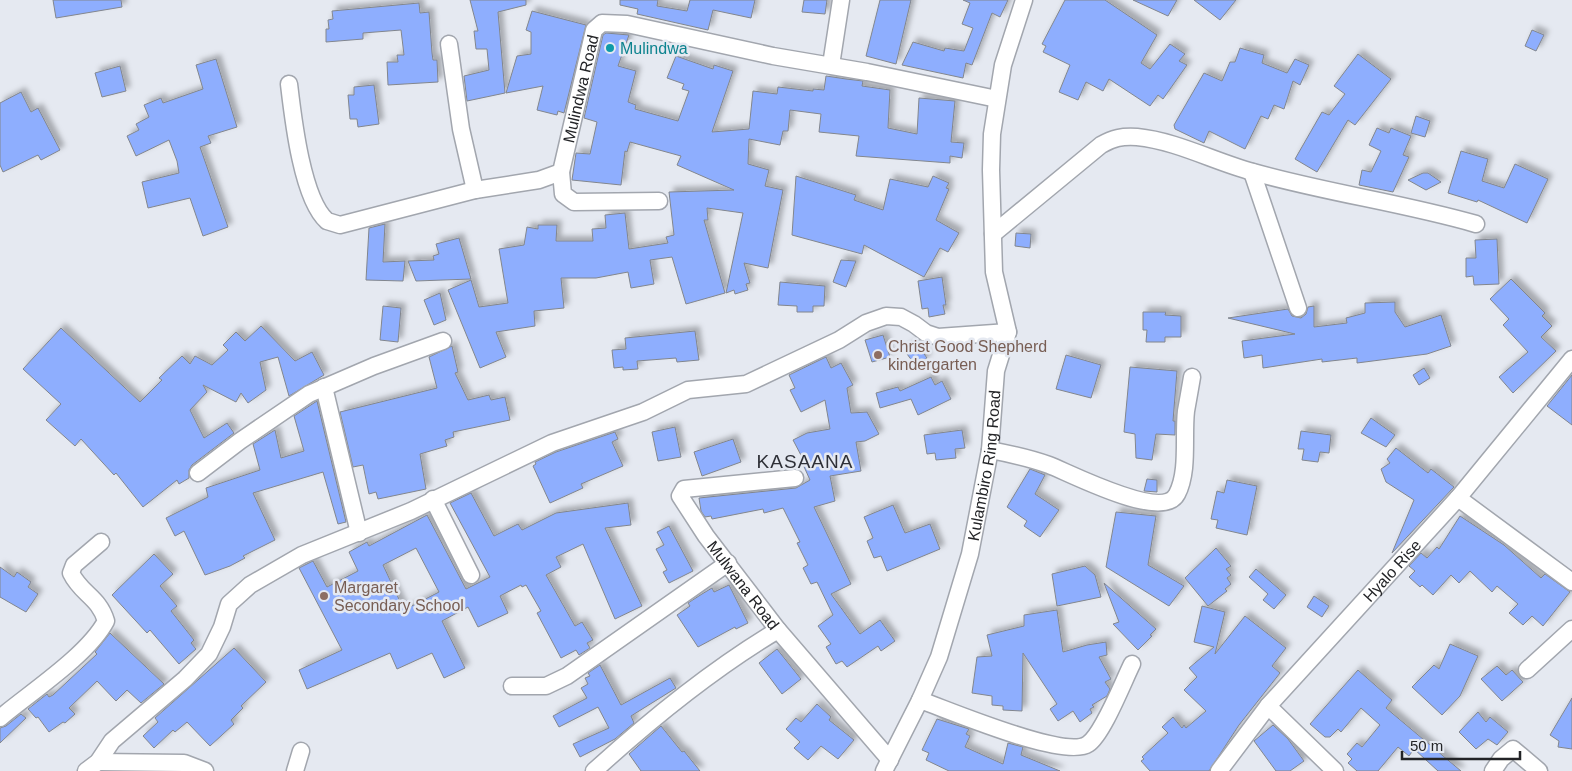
<svg xmlns="http://www.w3.org/2000/svg" width="1572" height="771" font-family="Arial,sans-serif">
<style>
.building{fill:#8eaefe;stroke:#82868d;fill-rule:evenodd;filter:url(#shadow)}
.lines{fill:none;stroke-linecap:round;stroke-linejoin:round}
.minor-casing{stroke:#a2a6ae;stroke-width:19}
.minor{stroke:#fff;stroke-width:16}
.culture-dot{fill:#0f9aa8;stroke:#e5e9f1;stroke-width:2}
.education-dot{fill:#8d6e63;stroke:#e5e9f1;stroke-width:2}
.labels{text-anchor:middle;dominant-baseline:central;stroke-width:5;stroke-linejoin:round;paint-order:stroke}
.culture-label{font-size:16px;fill:#0d838f;stroke:#e5e9f1;text-anchor:start}
.street-label{font-size:16px;fill:#232427;stroke:#e5e9f1}
.education-label{font-size:16px;fill:#785e54;stroke:#e5e9f1;text-anchor:start}
.quarter-label{font-size:19px;letter-spacing:1px;fill:#2e3037;stroke:#e5e9f1}
</style>
<defs>
<filter id="shadow"><feDropShadow dx="4.5" dy="-4.5" stdDeviation="2.5" flood-color="#0004"/></filter>
</defs>
<rect width="100%" height="100%" fill="#e5e9f1"/>
<!-- building -->
<g class="building">
<polygon points="53,0 121,0 122,7 56,18"/>
<polygon points="470,0 526,0 526,5 498,12 505,93 467,101 464,76 489,70 487,49 476,49 474,31 478,31"/>
<polygon points="620,0 658,0 657,6 687,11 690,0 755,0 751,18 713,10 708,30 637,14 638,9 620,5"/>
<polygon points="804,0 827,0 825,14 802,12"/>
<polygon points="880,0 911,0 896,64 866,56"/>
<polygon points="963,0 1008,0 1000,17 992,13 972,65 966,63 963,78 902,65 913,42 944,51 945,48 964,51 973,28 962,24 970,3"/>
<polygon points="1065,0 1105,0 1157,35 1141,63 1150,69 1170,44 1185,54 1179,61 1187,65 1163,99 1158,95 1150,106 1109,79 1103,91 1086,82 1078,100 1059,92 1070,65 1043,52 1046,46 1042,44"/>
<polygon points="1133,0 1177,0 1168,16"/>
<polygon points="1194,0 1236,0 1220,20"/>
<polygon points="419,3 420,13 429,12 432,53 433,60 437,60 438,82 388,85 387,62 398,62 397,55 404,55 401,30 363,33 363,39 326,42 326,29 329,29 328,20 333,19 332,11"/>
<polygon points="532,11 586,25 564,113 558,111 557,115 537,110 543,86 506,93 517,56 531,54 531,32 526,30"/>
<polygon points="1532,30 1544,35 1536,51 1525,46"/>
<polygon points="606,33 629,35 618,66 636,71 628,102 636,105 635,109 678,121 689,91 682,89 684,84 667,78 676,56 713,69 714,65 733,71 712,132 749,129 753,91 777,94 778,87 813,91 813,89 824,90 826,76 846,79 863,81 862,86 890,90 888,128 917,134 919,98 955,101 951,142 964,143 962,158 950,156 950,163 856,156 859,136 819,132 821,114 790,110 788,131 783,131 780,145 749,139 748,164 769,170 765,186 783,190 768,268 744,263 750,283 746,284 748,290 735,294 734,290 726,293 743,213 707,208 708,220 704,220 725,293 686,304 672,257 650,260 654,284 631,288 628,272 596,278 561,278 564,308 534,311 535,326 496,332 506,357 480,368 448,290 471,280 479,307 508,303 499,249 524,245 527,227 538,229 538,225 557,225 556,241 593,241 592,229 606,228 605,215 625,213 629,249 668,243 666,237 674,235 669,192 734,190 677,165 681,156 630,142 627,152 625,151 621,185 572,180 576,153 590,154 597,122 584,118 603,35"/>
<polygon points="1240,48 1264,55 1262,63 1287,73 1295,59 1309,65 1300,85 1293,81 1284,109 1274,105 1268,119 1261,116 1245,149 1209,131 1204,143 1175,129 1174,125 1204,73 1222,81 1230,62 1235,62"/>
<polygon points="1358,54 1391,79 1355,125 1348,120 1317,172 1295,159 1322,112 1329,115 1345,94 1334,86"/>
<polygon points="216,59 237,127 208,136 211,143 200,147 228,227 203,236 190,198 148,208 142,182 179,173 177,161 169,140 136,156 127,136 139,130 136,124 149,117 144,105 161,98 163,103 203,89 196,65"/>
<polygon points="120,66 126,91 102,97 95,73"/>
<polygon points="374,85 379,124 358,127 357,119 350,119 348,95 354,95 354,87"/>
<polygon points="21,92 31,112 38,108 60,150 41,160 38,155 3,172 0,165 0,103"/>
<polygon points="1416,116 1430,121 1425,137 1411,133"/>
<polygon points="1377,128 1389,133 1391,128 1411,136 1403,155 1409,157 1393,192 1359,185 1362,170 1371,172 1381,151 1369,145"/>
<polygon points="1461,151 1488,159 1482,181 1504,188 1515,164 1548,179 1527,223 1478,200 1477,202 1448,193"/>
<polygon points="1423,173 1428,173 1441,182 1426,190 1408,180"/>
<polygon points="796,176 856,195 854,200 883,210 890,179 928,187 933,176 949,183 946,188 949,189 936,220 959,233 948,252 940,248 924,277 864,245 862,254 792,235"/>
<polygon points="385,224 383,262 405,261 403,281 366,280 369,228"/>
<polygon points="1016,233 1031,234 1030,248 1015,246"/>
<polygon points="459,238 471,279 416,281 408,261 434,260 433,256 439,254 436,244"/>
<polygon points="1497,239 1499,284 1474,285 1473,276 1466,277 1466,258 1476,258 1475,240"/>
<polygon points="841,260 856,261 846,287 833,282"/>
<polygon points="942,277 946,305 943,305 945,314 929,317 928,308 922,309 918,281"/>
<polygon points="1511,279 1545,313 1542,316 1552,326 1541,337 1556,351 1513,393 1499,377 1528,352 1503,325 1509,319 1490,299"/>
<polygon points="780,282 825,286 824,306 813,306 813,312 797,312 797,306 778,305"/>
<polygon points="440,293 446,320 434,325 424,300"/>
<polygon points="1395,302 1395,312 1405,327 1441,315 1451,346 1427,354 1357,363 1357,358 1322,362 1322,359 1263,368 1262,355 1244,358 1242,341 1295,334 1228,318 1288,309 1292,316 1301,318 1306,314 1308,307 1314,306 1314,327 1347,323 1346,318 1365,313 1365,303"/>
<polygon points="383,306 401,308 398,342 380,340"/>
<polygon points="1143,312 1166,312 1165,315 1181,316 1181,337 1165,337 1165,342 1146,342 1147,330 1143,330"/>
<polygon points="261,326 295,361 312,352 324,375 289,396 278,357 260,362 266,390 248,403 241,393 236,402 203,385 207,392 190,410 204,438 227,423 234,433 192,465 189,470 189,478 179,484 177,480 143,507 116,473 114,475 81,439 75,446 46,420 61,404 23,369 61,328 140,402 162,380 159,378 182,356 190,364 195,356 212,365 228,350 223,345 236,332 245,341"/>
<polygon points="695,331 699,360 677,362 676,358 637,361 638,369 623,370 623,367 614,368 612,350 626,349 625,338"/>
<polygon points="883,335 890,357 872,362 865,340"/>
<polygon points="912,344 917,344 927,358 916,366 904,350"/>
<polygon points="452,346 458,372 455,373 468,400 489,395 491,400 505,397 510,420 453,432 454,437 445,440 447,446 420,454 426,489 378,499 376,492 369,494 363,465 353,467 340,412 437,388 429,357"/>
<polygon points="1066,355 1101,365 1091,398 1056,389"/>
<polygon points="826,357 831,368 841,363 853,385 847,388 851,413 867,412 879,434 865,441 856,442 861,471 830,476 835,501 814,507 851,584 831,594 860,634 880,620 895,641 881,651 878,646 847,667 842,661 836,664 826,647 831,644 818,626 833,615 817,582 811,584 803,568 808,565 797,543 800,542 783,508 764,513 763,509 712,519 711,516 705,517 701,511 699,498 796,488 810,480 801,460 803,459 793,440 807,433 830,429 825,400 801,412 790,390 795,388 789,375"/>
<polygon points="1130,367 1177,371 1173,421 1175,421 1175,435 1156,434 1152,460 1136,458 1135,434 1124,432"/>
<polygon points="1424,368 1430,378 1419,385 1413,375"/>
<polygon points="1572,375 1572,425 1547,406"/>
<polygon points="931,377 935,385 942,381 951,399 918,415 911,399 880,408 876,393 898,387 900,391"/>
<polygon points="317,401 346,522 338,524 323,472 253,493 275,540 243,556 245,558 230,566 205,575 184,531 175,536 166,518 208,497 206,488 260,470 253,444 275,430 281,458 304,451 294,416"/>
<polygon points="1371,418 1395,435 1386,447 1361,433"/>
<polygon points="675,427 681,457 658,461 652,432"/>
<polygon points="962,430 965,448 955,449 956,458 936,460 935,453 927,454 924,435"/>
<polygon points="1301,431 1331,435 1329,453 1320,452 1318,462 1302,460 1304,449 1298,449"/>
<polygon points="615,432 618,439 612,442 623,466 581,484 583,488 550,503 533,466 536,464 535,462 556,452"/>
<polygon points="733,439 741,462 702,476 694,452"/>
<polygon points="1396,448 1428,473 1431,469 1454,487 1392,553 1414,500 1386,482 1381,469 1390,463 1387,459"/>
<polygon points="1030,469 1045,475 1035,494 1059,510 1040,537 1024,526 1027,521 1007,507"/>
<polygon points="1147,479 1157,480 1157,492 1144,491"/>
<polygon points="1227,480 1257,486 1247,535 1216,528 1218,520 1211,519 1217,491 1224,493"/>
<path d="M471,493L494,536L518,524L522,530L556,513L628,503L631,525L605,528L642,606L615,619L583,544L556,557L561,567L546,575L575,626L582,622L593,640L587,643L590,648L579,655L576,650L561,658L537,613L541,611L526,585L522,587L521,585L500,596L508,613L478,627L468,607L442,621L465,668L444,678L432,653L397,669L390,653L307,689L299,670L342,650L299,568L313,561L327,587L358,571L349,552L367,542L369,546L427,515L466,589L490,577L450,503ZM416,548L439,592L404,610L383,565Z"/>
<polygon points="893,505 905,533 930,524 940,549 887,571 881,556 874,558 867,541 873,538 864,517"/>
<polygon points="1116,512 1156,516 1148,565 1184,586 1169,606 1106,567"/>
<polygon points="1460,516 1504,545 1541,578 1545,574 1570,592 1543,626 1532,616 1523,625 1509,613 1518,604 1497,586 1492,592 1470,571 1459,583 1451,575 1433,595 1422,585 1420,587 1409,577 1415,571 1409,566 1421,553 1427,558 1437,547 1439,549"/>
<polygon points="669,526 693,571 669,583 663,572 667,570 656,549 664,545 657,532"/>
<polygon points="1216,548 1231,566 1226,569 1231,575 1227,578 1231,584 1225,589 1227,591 1208,606 1185,578"/>
<polygon points="154,554 173,574 160,586 177,606 171,611 194,640 191,643 196,649 179,664 150,630 147,633 112,595"/>
<polygon points="1085,566 1095,575 1101,597 1057,606 1052,574"/>
<polygon points="0,567 14,577 17,572 31,582 28,587 38,594 26,612 0,597"/>
<polygon points="1256,569 1286,595 1274,609 1263,600 1268,594 1249,577"/>
<polygon points="1104,583 1156,629 1150,635 1152,636 1138,650 1113,624 1119,622"/>
<polygon points="729,585 748,623 736,629 735,627 698,647 677,615 690,606 688,603 702,594 712,588 714,592"/>
<polygon points="1314,596 1329,606 1322,617 1307,607"/>
<polygon points="1202,606 1225,612 1215,654 1245,616 1286,648 1272,666 1280,673 1239,725 1209,771 1150,771 1141,761 1144,759 1142,757 1168,733 1162,727 1173,717 1182,728 1184,725 1186,728 1206,711 1184,690 1197,677 1189,668 1214,647 1194,642"/>
<polygon points="1057,610 1063,652 1087,645 1106,642 1107,655 1099,657 1111,679 1105,682 1110,689 1107,696 1092,705 1094,707 1090,709 1092,713 1080,722 1073,711 1058,721 1050,709 1057,704 1023,653 1022,711 1003,710 1003,706 992,705 992,696 972,693 977,657 992,656 987,635 1024,626 1024,615"/>
<polygon points="110,633 164,684 141,703 127,690 116,701 97,681 69,708 75,714 65,723 63,722 49,732 38,717 36,718 28,709 47,694 49,697 53,695 97,654 95,652"/>
<polygon points="1450,644 1478,656 1460,696 1442,715 1412,687 1434,665 1439,669"/>
<polygon points="234,648 266,682 241,706 243,708 231,720 234,724 210,746 187,722 175,732 173,730 154,748 143,736 158,722 155,718"/>
<polygon points="777,649 801,679 782,694 759,663"/>
<polygon points="600,665 621,705 670,678 676,688 631,716 634,723 615,739 580,757 573,744 609,728 598,707 559,727 553,716 587,698 581,688 588,684 585,678 590,676 588,673"/>
<polygon points="1497,666 1506,675 1512,670 1523,682 1502,701 1481,679"/>
<polygon points="1358,670 1392,700 1386,708 1461,771 1438,771 1414,749 1409,756 1398,747 1378,771 1357,771 1348,763 1352,759 1347,754 1357,743 1362,747 1380,725 1361,708 1341,732 1338,729 1330,737 1325,737 1310,724"/>
<polygon points="1572,698 1572,749 1558,747 1559,741 1550,735"/>
<polygon points="817,704 831,717 829,720 854,740 838,759 821,746 808,760 794,748 800,742 786,729 796,718 801,722"/>
<polygon points="1478,712 1486,722 1490,717 1508,732 1497,745 1488,739 1476,749 1459,732"/>
<polygon points="21,714 26,718 0,743 0,728 6,726"/>
<polygon points="937,719 969,729 966,734 970,736 965,747 1003,764 1008,743 1023,747 1021,755 1060,771 949,771 926,760 929,753 922,750"/>
<polygon points="1273,725 1288,739 1304,761 1290,771 1276,771 1254,741"/>
<polygon points="661,726 682,752 684,751 700,771 641,771 629,754"/>
</g>
<g class="lines">
<defs>
<g id="minor">
<polyline points="449,44 461,129 475,190"/>
<polyline points="831,65 841,0"/>
<path id="s1" d="M289,84C293,118 302,199 327,221L340,225L475,190L539,180L561,172L594,30L602,23L627,24L773,56L867,72L997,99"/>
<polyline points="561,172 563,194 574,202 659,201"/>
<polyline points="1252,172 1298,308"/>
<path d="M993,234L1101,145C1113,138 1122,136 1137,137C1177,141 1215,162 1253,172C1327,193 1403,203 1476,224"/>
<polyline points="324,387 359,533"/>
<path d="M990,450C1011,454 1030,458 1049,465C1070,473 1163,522 1177,494C1189,471 1183,437 1186,411C1188,400 1190,389 1192,377"/>
<polyline points="198,473 240,441 309,394 374,366 443,341"/>
<path id="s2" d="M795,478L684,489L680,496L706,536L778,630L890,760"/>
<polyline points="1458,498 1572,582"/>
<polyline points="433,499 471,575"/>
<polyline points="1527,670 1572,629"/>
<polyline points="512,686 546,686 567,676 728,563"/>
<path d="M920,700C949,710 1065,760 1088,744C1103,734 1123,682 1132,664"/>
<polyline points="1268,706 1335,771"/>
<path d="M0,718C31,692 88,655 106,621C99,597 81,594 71,573L74,565L101,542"/>
<polyline points="98,762 184,763 205,771"/>
<polyline points="86,771 98,762 112,741 185,679 209,654 222,627 229,604 250,585 302,555 411,511 552,443 643,412 688,390 746,384 839,340 866,323 886,316 901,317 914,324 926,333 938,337 1008,332"/>
<polyline points="295,771 301,751"/>
<path d="M594,771C651,719 711,670 778,630"/>
<path id="s3" d="M884,771L920,700L939,657L970,554L990,450L996,371L1008,332L994,272L991,170L992,134L1003,65L1024,0"/>
<path id="s4" d="M1219,771L1268,706L1458,498L1572,359"/>
<polyline points="1493,771 1501,759 1513,749 1539,771"/>
</g>
</defs>
<!-- minor casing -->
<use href="#minor" class="minor-casing"/>
<!-- minor -->
<use href="#minor" class="minor"/>
</g>
<!-- markers -->
<circle class="culture-dot" cx="610" cy="48" r="5"/>
<g class="education-dot">
<circle cx="878" cy="355" r="5"/>
<circle cx="324" cy="596" r="5"/>
</g>
<g class="labels">
<!-- culture labels -->
<g class="culture-label">
<text x="620" y="48">Mulindwa</text>
</g>
<!-- street labels -->
<g class="street-label">
<text stroke="none"><textPath href="#s1" startOffset="471">Mulindwa Road</textPath></text>
<text stroke="none"><textPath href="#s3" startOffset="324">Kulambiro Ring Road</textPath></text>
<text stroke="none"><textPath href="#s4" startOffset="265">Hyalo Rise</textPath></text>
<text stroke="none"><textPath href="#s2" startOffset="229">Mulwana Road</textPath></text>
</g>
<!-- education labels -->
<g class="education-label">
<text x="888" y="346">Christ Good Shepherd<tspan x="888" dy="18">kindergarten</tspan></text>
<text x="334" y="587">Margaret<tspan x="334" dy="18">Secondary School</tspan></text>
</g>
<!-- quarter labels -->
<g class="quarter-label">
<text x="805" y="461">KASAANA</text>
</g>
</g>
<!-- scale -->
<path d="M1402 751v8h118v-8" fill="none" stroke="#232427" stroke-width="2.5"/>
<text x="1410" y="751" font-size="15" fill="#232427" stroke="#e5e9f1" stroke-width="4" paint-order="stroke">50 m</text>
</svg>
